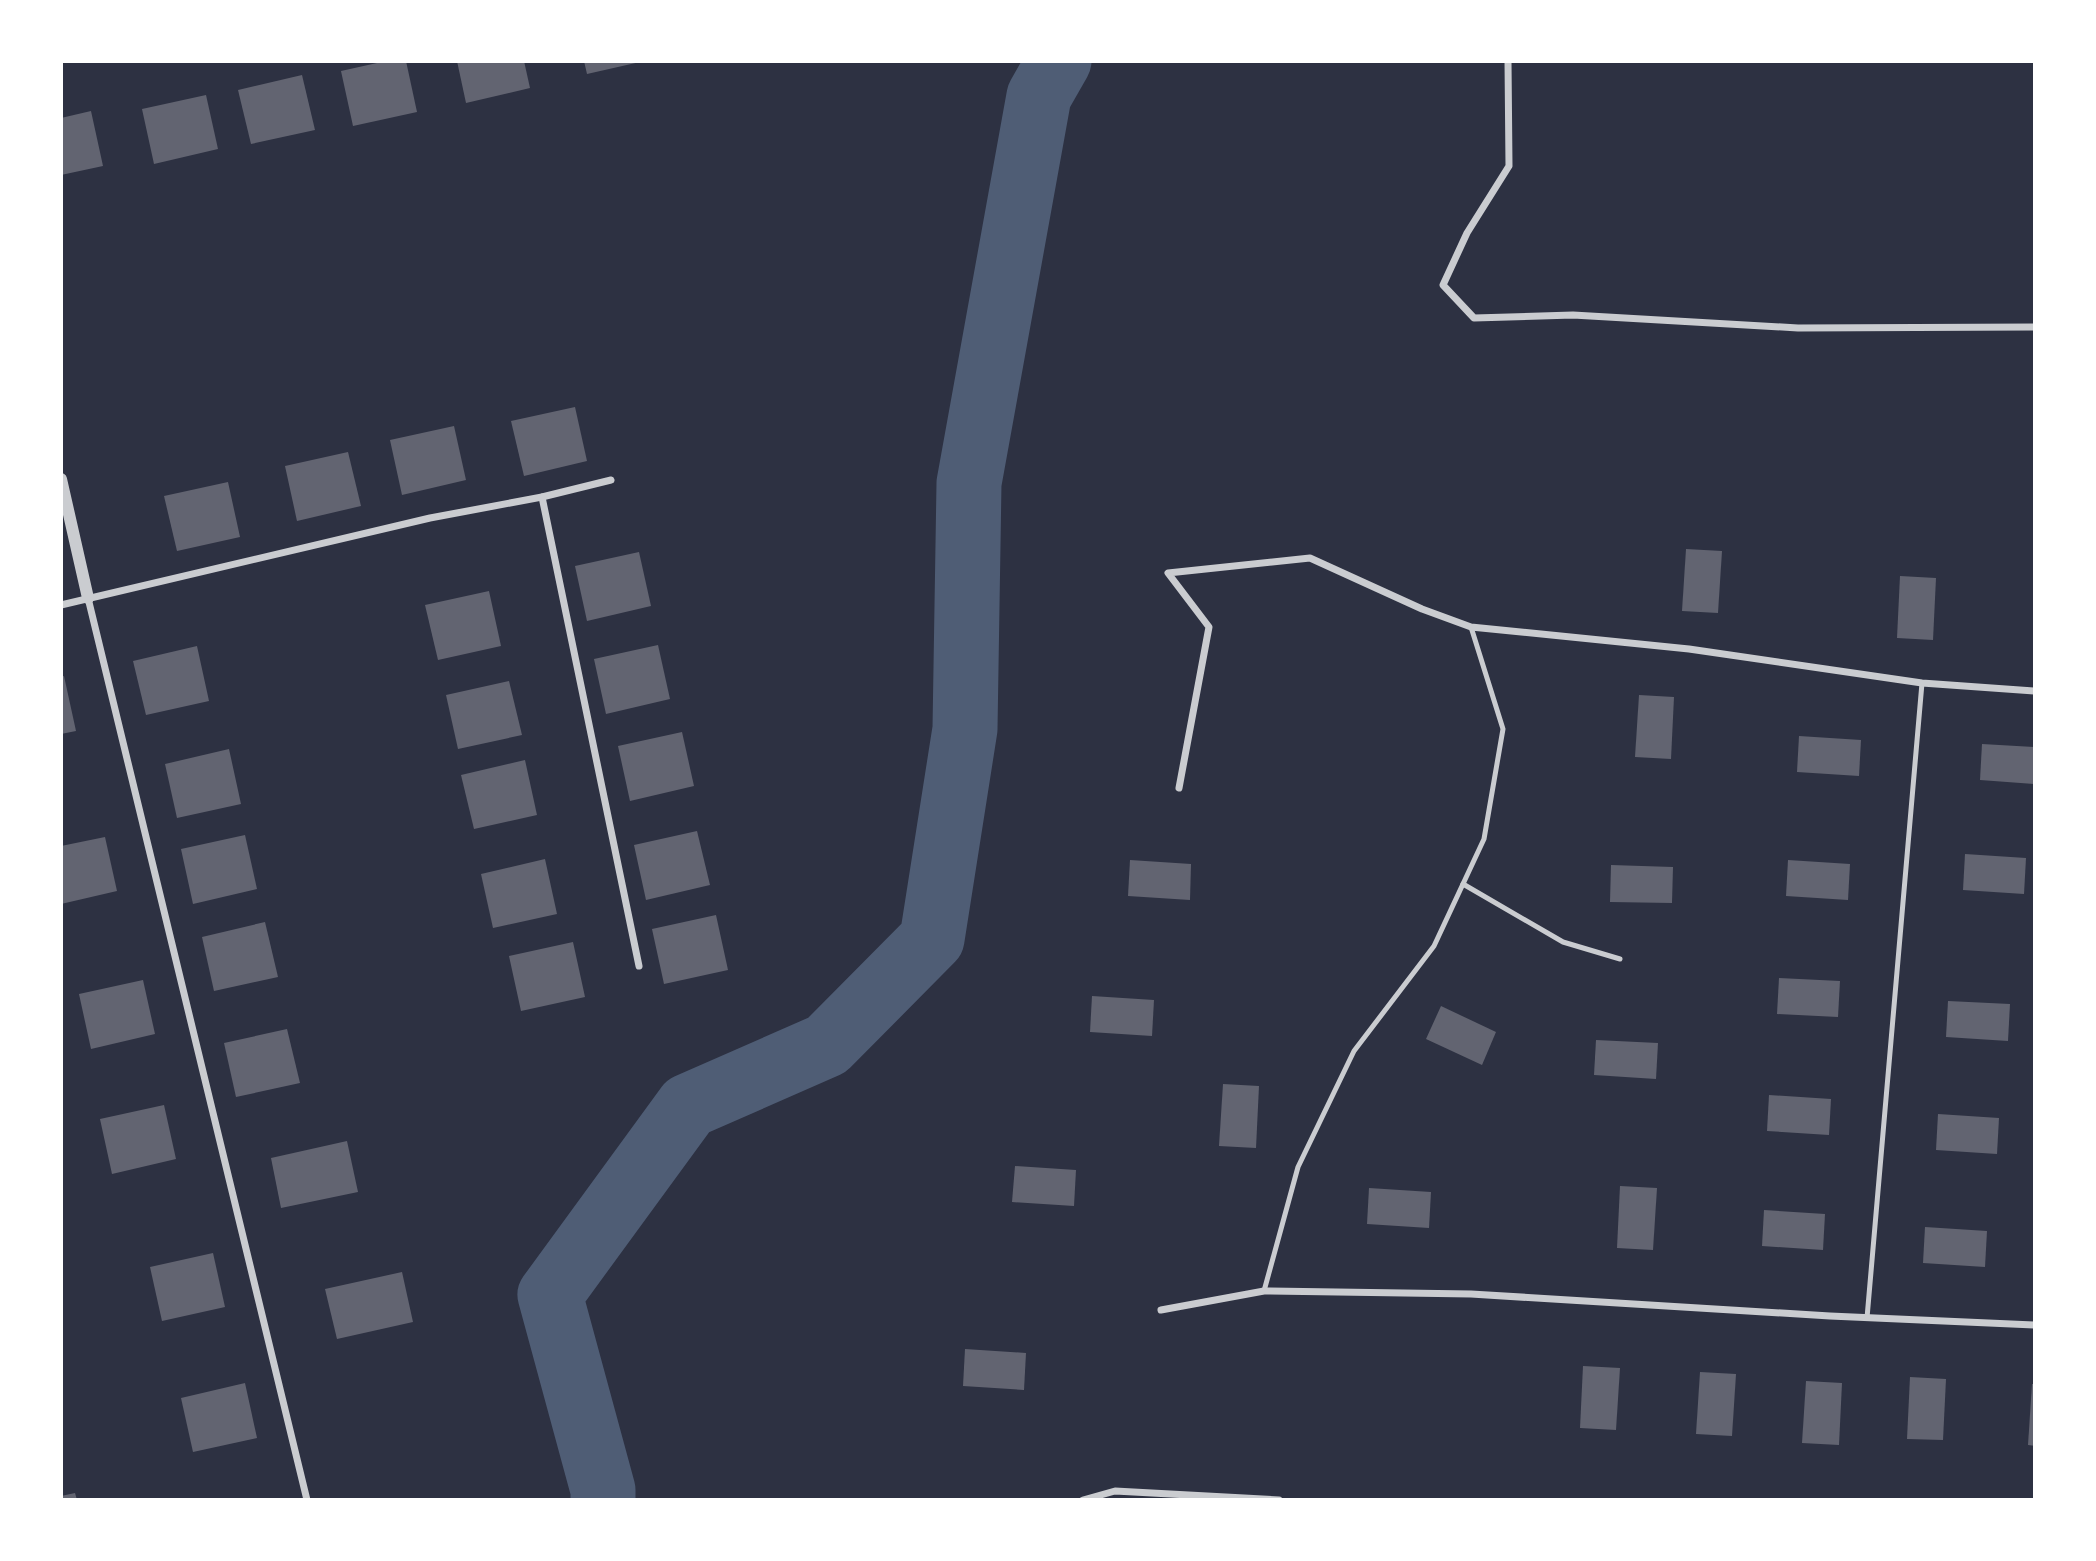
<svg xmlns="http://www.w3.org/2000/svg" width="2096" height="1561" font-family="Lato,sans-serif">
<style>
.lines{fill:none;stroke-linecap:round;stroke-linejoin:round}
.river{stroke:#4f5d75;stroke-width:65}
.building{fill:#626471}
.service{stroke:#caccd0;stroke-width:5}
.minor{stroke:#caccd0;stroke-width:7}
.tertiary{stroke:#caccd0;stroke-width:12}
</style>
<rect width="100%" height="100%" fill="#2d3142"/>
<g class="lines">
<!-- river -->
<polyline class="river" points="603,1500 603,1490 550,1295 688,1106 827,1045 932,939 965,729 969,483 1039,96 1059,61"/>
</g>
<!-- building -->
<g class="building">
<polygon points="386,61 406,61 417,112 353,126 341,71"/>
<polygon points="457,61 524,61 530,88 466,103"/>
<polygon points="584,61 640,61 640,62 587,74"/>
<polygon points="302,75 315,130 251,144 238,90"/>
<polygon points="206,95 218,149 154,164 142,109"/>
<polygon points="91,111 103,166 61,175 61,118"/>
<polygon points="575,407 587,461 524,476 511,421"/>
<polygon points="454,426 466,480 402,495 390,440"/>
<polygon points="348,452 361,506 297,521 285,466"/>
<polygon points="228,482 240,537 177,551 164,496"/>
<polygon points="1686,549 1722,551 1718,613 1682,611"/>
<polygon points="639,552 651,606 587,621 575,566"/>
<polygon points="1900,576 1936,578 1933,640 1897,638"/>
<polygon points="489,591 501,646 438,660 425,605"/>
<polygon points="658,645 670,699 606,714 594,659"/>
<polygon points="197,646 209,701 146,715 133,661"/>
<polygon points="64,676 76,731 61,734 61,677"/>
<polygon points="509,681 522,735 458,749 446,695"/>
<polygon points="1639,695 1674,697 1671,759 1635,757"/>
<polygon points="682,732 694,786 630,801 618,746"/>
<polygon points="1799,736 1861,740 1859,776 1797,772"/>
<polygon points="1982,744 2035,747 2035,784 1980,780"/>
<polygon points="229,749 241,804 177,818 165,764"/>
<polygon points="525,760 537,815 474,829 461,775"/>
<polygon points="697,831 710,885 646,900 634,845"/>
<polygon points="245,835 257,889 193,904 181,849"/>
<polygon points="105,837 117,891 61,904 61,846"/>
<polygon points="1965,854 2026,858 2024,894 1963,890"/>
<polygon points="545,859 557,914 493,928 481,874"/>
<polygon points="1130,860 1191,864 1190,900 1128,896"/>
<polygon points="1788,860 1850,864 1848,900 1786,896"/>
<polygon points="1611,865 1673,867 1672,903 1610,902"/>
<polygon points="716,915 728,970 664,984 652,929"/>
<polygon points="265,922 278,977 214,991 202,937"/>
<polygon points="573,942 585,997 521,1011 509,956"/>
<polygon points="1779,978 1840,981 1838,1017 1777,1014"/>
<polygon points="143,980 155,1034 91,1049 79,994"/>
<polygon points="1092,996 1154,1000 1152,1036 1090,1032"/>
<polygon points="1948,1001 2010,1004 2008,1041 1946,1037"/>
<polygon points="1441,1006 1496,1032 1482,1065 1426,1039"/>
<polygon points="287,1029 300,1083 236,1097 224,1043"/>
<polygon points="1596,1040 1658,1043 1656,1079 1594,1075"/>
<polygon points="1223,1084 1259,1086 1256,1148 1219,1146"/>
<polygon points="1769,1095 1831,1099 1829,1135 1767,1131"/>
<polygon points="164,1105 176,1159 112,1174 100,1119"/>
<polygon points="1938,1114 1999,1118 1997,1154 1936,1150"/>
<polygon points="347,1141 358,1192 281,1208 271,1158"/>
<polygon points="1015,1166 1076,1170 1074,1206 1012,1202"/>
<polygon points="1620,1186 1657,1188 1653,1250 1617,1248"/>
<polygon points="1369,1188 1431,1192 1429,1228 1367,1224"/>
<polygon points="1764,1210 1825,1214 1823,1250 1762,1246"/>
<polygon points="1925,1227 1987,1231 1985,1267 1923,1263"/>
<polygon points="213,1253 225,1307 162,1321 150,1267"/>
<polygon points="402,1272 413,1322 337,1339 325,1289"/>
<polygon points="965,1349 1026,1353 1024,1390 963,1386"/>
<polygon points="1583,1366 1620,1368 1616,1430 1580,1428"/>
<polygon points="1700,1372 1736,1374 1732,1436 1696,1434"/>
<polygon points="1910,1377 1946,1379 1943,1440 1907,1439"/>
<polygon points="1806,1381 1842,1383 1839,1445 1802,1443"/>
<polygon points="245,1383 257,1438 193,1452 181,1398"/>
<polygon points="2032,1384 2035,1384 2035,1446 2028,1445"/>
<polygon points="75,1493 77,1500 61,1500 61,1496"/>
</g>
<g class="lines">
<!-- service -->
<g class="service">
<polyline points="1463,884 1563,942 1620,959"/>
<polyline points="1264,1291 1298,1167 1354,1051 1434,946 1484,839 1503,729 1471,627"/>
<polyline points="1867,1318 1922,683"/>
</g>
<!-- minor -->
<g class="minor">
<polyline points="1508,61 1509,166 1467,233 1443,285 1474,318 1573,315 1798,328 2035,327"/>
<polyline points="542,497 639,966"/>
<polyline points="88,598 307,1500"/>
<polyline points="61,605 430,518 542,497 611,480"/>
<polyline points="1179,788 1209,627 1168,573 1310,558 1422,609 1471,627 1689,649 1922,683 2035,691"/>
<polyline points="1161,1310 1264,1291 1471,1294 1830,1316 2035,1325"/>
<polyline points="1083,1500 1115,1491 1279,1500"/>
</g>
<!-- tertiary -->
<polyline class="tertiary" points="61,479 88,598"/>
</g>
<!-- border -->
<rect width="2096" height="1561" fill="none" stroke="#ffffff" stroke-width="126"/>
</svg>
